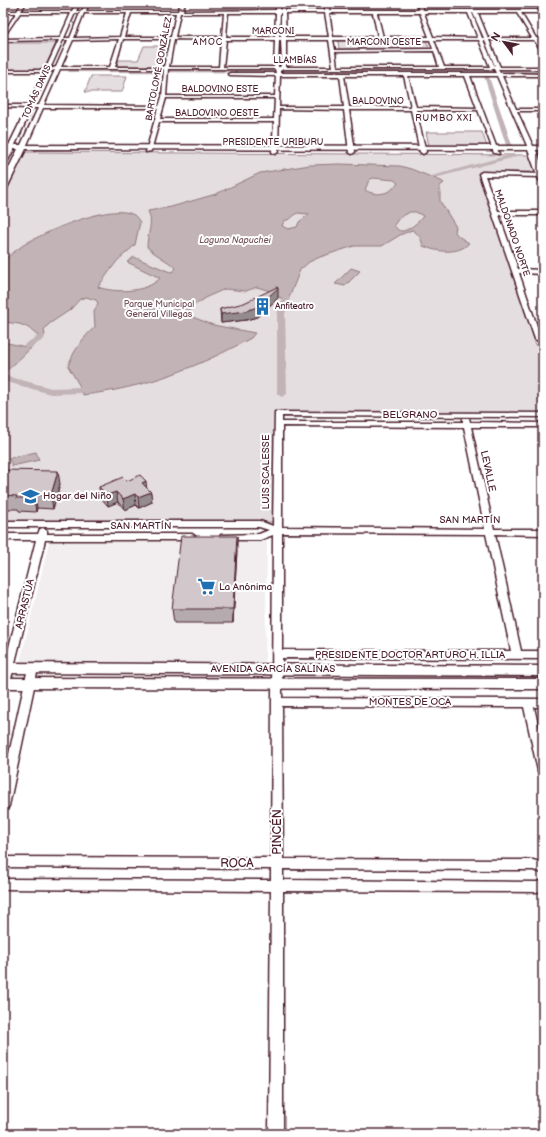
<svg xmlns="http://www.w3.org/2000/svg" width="546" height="1137" font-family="'Balsamiq Sans',sans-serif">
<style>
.built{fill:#f2eeef}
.green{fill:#e5dee0;stroke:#987e86}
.water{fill:#c1b3b6;stroke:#91787e;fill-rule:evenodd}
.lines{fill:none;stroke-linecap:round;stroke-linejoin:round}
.canal{fill:#c1b3b6;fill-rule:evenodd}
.street-casing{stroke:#4a1f2b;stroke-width:3}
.secondary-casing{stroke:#4a1f2b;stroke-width:3}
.street{fill:#fff;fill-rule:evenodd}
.secondary{fill:#fff;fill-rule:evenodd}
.wall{fill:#b5abaf;stroke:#4a1f2b}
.shaded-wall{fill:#938b8e;stroke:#4a1f2b}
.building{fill:#d2c7cb;stroke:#4a1f2b}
.labels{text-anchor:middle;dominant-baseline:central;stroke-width:4;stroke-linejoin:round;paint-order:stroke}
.far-street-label{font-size:9px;fill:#4a1f2b;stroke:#fff}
.far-neighbourhood-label{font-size:9px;letter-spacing:1px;fill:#4a1f2b;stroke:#fff}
.far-water-label{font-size:9px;font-style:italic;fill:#74535c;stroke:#fff}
.far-park-label{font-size:9px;fill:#714f58;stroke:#fff}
.far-poi-label{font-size:9px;fill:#4a1f2b;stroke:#fff;text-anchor:start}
.street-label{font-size:10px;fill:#4a1f2b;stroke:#fff}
.poi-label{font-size:10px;fill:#4a1f2b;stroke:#fff;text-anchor:start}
.near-street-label{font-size:12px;fill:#4a1f2b;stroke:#fff}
</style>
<rect width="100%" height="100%" fill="#fff"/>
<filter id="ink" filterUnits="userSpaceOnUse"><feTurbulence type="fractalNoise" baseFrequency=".025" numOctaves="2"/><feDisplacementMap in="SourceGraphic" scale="8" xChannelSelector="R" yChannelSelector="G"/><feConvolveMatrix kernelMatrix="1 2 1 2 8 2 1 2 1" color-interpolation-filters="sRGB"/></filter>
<g filter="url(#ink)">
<!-- built -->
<polygon class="built" points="49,542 267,542 265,663 20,662"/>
<!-- green -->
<g class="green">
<polygon points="426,40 429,48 339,49 338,41"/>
<polygon points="3,43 56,43 44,70 3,70"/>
<polygon points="144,46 168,46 162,66 117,66 119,60 138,60"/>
<polygon points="91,76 127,76 122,92 85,92"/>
<polygon points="426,132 482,132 487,146 429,146"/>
<polygon points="22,152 529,155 537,172 479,172 536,345 543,345 543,413 275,412 273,522 3,522 3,197"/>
</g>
<!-- water -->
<g class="water">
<path d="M339,164L400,166L411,169L441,181L444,183L440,186V201L456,227L455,232L458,236L469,243C459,255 436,252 423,246C421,238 419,234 412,230L400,235L382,246H354L320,257L309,262L300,270L289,298H280L270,291L257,287L246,291L225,289L209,296L190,308V316L213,325L255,333L251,338C196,368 145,388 83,395L82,390L68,366C73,352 83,337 95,327L94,312L98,303L96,300L86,297L80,299L70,310L49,324L44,330L45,335L41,337C34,335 32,329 25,326C19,323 10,323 3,322V261C11,254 21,246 30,241C51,230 112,202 134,215C137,217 138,220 140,222L135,245L117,261L98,287C114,293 147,293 160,278L127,262L134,257L170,272L174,271L176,268C167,260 155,255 147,247C147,234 154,223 148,211L171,207L216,194L260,173L310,165ZM373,178L394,180L398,183C390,194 377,197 365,190L369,180ZM410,212H416L423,216C420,221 408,231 402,231C398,231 396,228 394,225L399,218ZM297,213L309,214L299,222L297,227L288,229L282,226L284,221L290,219Z"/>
<polygon points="351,268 360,271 345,286 335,284"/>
<polygon points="3,342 31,348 9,369 3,366"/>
<polygon points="36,452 39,460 12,466 9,458"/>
</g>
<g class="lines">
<!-- canal -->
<g class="canal">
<polygon points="71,69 543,69 543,73 69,72 68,71"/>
<polygon points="484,76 489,77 512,145 511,146 506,145"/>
<polygon points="513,154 515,155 515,157 431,179 428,177"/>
<polygon points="283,296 289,296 290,298 285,314 287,394 282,397 277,394 277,314"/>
<polygon points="41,334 44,335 45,337 44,339 31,348 25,348 24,346 25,344"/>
<polygon points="7,365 11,368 3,373 3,367"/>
<polygon points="3,375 51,388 82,387 87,390 82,393 51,394 3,381"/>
</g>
<defs>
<g id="street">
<path d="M22,3H26L21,11H72L76,3H80L76,11H82L85,3H89L86,11H178L181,3H185L183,11L276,10V3H280V10L283,7L285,8V10H325L324,3H328L329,10H419L416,3H420L423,10H543V13H521L536,38H543V40H538L543,48V53L534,40H489L500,67H543V69H498L500,73L543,74V76H502L516,109H543V111H517L533,146H543V150H531L528,148L497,76H470L499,154L494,153L478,110H416L426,152L423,154L420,152L411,110H349L355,152L352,154L349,152L344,110L279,109L278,152L275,154L272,152L274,122H159L151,151L146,152L158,108H43L26,147L23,149L20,147L38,108H32L14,147L9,148L8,147L27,108L3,107V105H28L43,72H3V70H45L59,40L3,41V39L60,38L71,13H20L3,38V34L16,13H3V11H17ZM75,13H80L70,38H64ZM84,13H127L120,37L74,38ZM131,13H176L171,37H124ZM180,13H224L222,37H175ZM228,13H276L275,37H226ZM280,13H281V37H279ZM285,13H325L329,37H286ZM329,13H373L378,37H333ZM377,13H420L429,37H383ZM424,13H468L478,38L433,37ZM472,13H473L484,38H482ZM478,13H517L532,38H488ZM119,39L110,67H61L73,40ZM123,39H170L164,67H115ZM174,39L221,40L219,67H169ZM63,40H68L56,67L50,69ZM226,40H275L274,67H223ZM279,40H281L282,63L280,67H278ZM286,40H329L333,67H285L286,63ZM333,40H430L433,49L335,50ZM434,40H479L490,67H444ZM483,40H485L495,66L494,65ZM434,51L439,67H337L335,52ZM60,69H164L162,97L159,106L44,105ZM168,69H275L276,73H230L228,74L230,75L276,76L275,96H166ZM283,69H494L496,73H280V71ZM55,70L39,105H33L48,72ZM280,76H340L344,107H279ZM344,76H404L411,107H349ZM408,76H465L477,108L416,107ZM166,98H275L274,119H160Z"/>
<polygon points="482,172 543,174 543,176 541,177 485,176 498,211 543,211 543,215 499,215 518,269 543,270 543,274 519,273 541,338 543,339 543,344 535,339 479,174"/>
<path d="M275,412L543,413V417L282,416V422H463V418H469L470,422L543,423V427H471L494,529H543V535L495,534L521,651H543V659L282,658V698L543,699V707H534L543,747V775L539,774L538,771L524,707L282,706L283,859L533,860L543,863V873L533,870L283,869V880L537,882L543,880V890L537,892L283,891V1134H269L271,891L3,889V879L271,880V869L3,867V857L271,858L273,535L260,540H224L220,537L221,535L259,534L269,530L259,527H3V521H260L273,526ZM282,426L464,427L485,529L282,527ZM282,533L486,534L511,651L282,650Z"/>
<polygon points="43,528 47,531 47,534 192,534 196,537 192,540 45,540 10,683 9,686 3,686 3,671 36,540 3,540 3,534 38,534 40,529"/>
<polygon points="33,664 36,665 38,668 9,806 7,809 3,811 3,781 28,668 30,665"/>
</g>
<g id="secondary">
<path d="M3,145L531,146C540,149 543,173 543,182L539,180L528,150L26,149L7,188L3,190V180L18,149H14L6,164H3V155L6,149H3Z"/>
<polygon points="3,663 543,666 543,676 3,673"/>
<polygon points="3,678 543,679 543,689 3,688"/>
</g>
</defs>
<!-- street casing -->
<use href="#street" class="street-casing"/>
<!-- secondary casing -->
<use href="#secondary" class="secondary-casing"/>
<!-- street -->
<use href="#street" class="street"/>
<!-- secondary -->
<use href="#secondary" class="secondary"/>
</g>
<!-- wall -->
<g class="wall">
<polygon points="278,298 257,317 246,320 221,323 220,309"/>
<polygon points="3,470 60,484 53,509 37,508 36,512 19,511 18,509 3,509"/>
<polygon points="99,487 147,488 152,502 139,508 136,505 125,510 118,502 108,506 100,497"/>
<polygon points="237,550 233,623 174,623 172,609"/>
</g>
<!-- shaded-wall -->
<g class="shaded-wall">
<polygon points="278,288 278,298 257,317 246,320 221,323 221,314"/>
<polygon points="58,471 60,484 53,509 51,495"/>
<polygon points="146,481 147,492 142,483"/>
<polygon points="116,492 118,502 108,506 107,495"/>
<polygon points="151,492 152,502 139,508 138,497"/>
<polygon points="135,494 136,505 125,510 123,499"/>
<polygon points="35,495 37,508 36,512 34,498"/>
<polygon points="237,536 237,550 233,623 233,609"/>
</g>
<!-- building -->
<g class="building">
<polygon points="277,287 278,288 257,307 246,311 221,314 220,309 244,303"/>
<polygon points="3,470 58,471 51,495 35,495 34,498 16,498 17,496 3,495"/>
<polygon points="140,475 146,481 142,483 151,492 138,497 135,494 123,499 116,492 107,495 99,487 123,477 127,481"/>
<polygon points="181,536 237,536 233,609 172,609"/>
</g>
</g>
<!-- icons -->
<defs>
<symbol id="building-bare" viewBox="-9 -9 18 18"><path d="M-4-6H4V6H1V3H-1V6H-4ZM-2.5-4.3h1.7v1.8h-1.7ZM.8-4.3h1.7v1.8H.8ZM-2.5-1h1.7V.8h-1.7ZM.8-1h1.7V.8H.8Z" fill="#1f6fb2" stroke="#fff" stroke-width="2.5" paint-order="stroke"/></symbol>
<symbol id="school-bare" viewBox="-9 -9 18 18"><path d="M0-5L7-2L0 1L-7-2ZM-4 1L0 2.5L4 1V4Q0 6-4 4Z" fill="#1f6fb2" stroke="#fff" stroke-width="2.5" paint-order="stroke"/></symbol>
<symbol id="supermarket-bare" viewBox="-9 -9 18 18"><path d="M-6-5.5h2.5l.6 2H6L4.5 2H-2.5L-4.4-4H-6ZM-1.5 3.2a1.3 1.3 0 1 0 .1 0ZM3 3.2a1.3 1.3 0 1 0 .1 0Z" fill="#1f6fb2" stroke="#fff" stroke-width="2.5" paint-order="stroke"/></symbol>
</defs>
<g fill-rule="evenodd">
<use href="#building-bare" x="250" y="294" width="25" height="25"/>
<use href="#school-bare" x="18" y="484" width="25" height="25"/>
<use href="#supermarket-bare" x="194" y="574" width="25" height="25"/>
</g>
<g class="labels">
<!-- far-street labels -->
<g class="far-street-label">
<text x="273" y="31">MARCONI</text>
<text x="384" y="42">MARCONI OESTE</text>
<text x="295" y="60">LLAMBÍAS</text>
<text transform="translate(159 69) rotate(-79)">BARTOLOMÉ GONZÁLEZ</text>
<text x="220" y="89">BALDOVINO ESTE</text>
<text transform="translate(37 92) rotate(-66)">TOMÁS DAVIS</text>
<text x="378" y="101">BALDOVINO</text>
<text x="217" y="113">BALDOVINO OESTE</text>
<text x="273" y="142">PRESIDENTE URIBURU</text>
<text transform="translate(512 233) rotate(71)">MALDONADO NORTE</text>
</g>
<!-- far-neighbourhood labels -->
<g class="far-neighbourhood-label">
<text x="208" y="42">AMOC</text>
<text x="444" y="118">RUMBO XXI</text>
</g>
<!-- far-water labels -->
<g class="far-water-label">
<text x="235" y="240">Laguna Napuchei</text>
</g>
<!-- far-park labels -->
<g class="far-park-label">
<text x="159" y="304">Parque Municipal<tspan x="159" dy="10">General Villegas</tspan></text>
</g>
<!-- far-poi labels -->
<g class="far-poi-label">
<text x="275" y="306">Anfiteatro</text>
</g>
<!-- street labels -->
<g class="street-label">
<text x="410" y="415">BELGRANO</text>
<text transform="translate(488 471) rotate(78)">LEVALLE</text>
<text transform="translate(266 472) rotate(-90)">LUIS SCALESSE</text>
<text x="470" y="520">SAN MARTÍN</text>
<text x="141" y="526">SAN MARTÍN</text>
<text transform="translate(25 604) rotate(-76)">ARRASTÚA</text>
<text x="410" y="655">PRESIDENTE DOCTOR ARTURO H. ILLIA</text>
<text x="273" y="669">AVENIDA GARCÍA SALINAS</text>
<text x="410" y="702">MONTES DE OCA</text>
</g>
<!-- poi labels -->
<g class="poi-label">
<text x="43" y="496">Hogar del Niño</text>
<text x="219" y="587">La Anónima</text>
</g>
<!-- near-street labels -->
<g class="near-street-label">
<text transform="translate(277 832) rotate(-90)">PINCÉN</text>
<text x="237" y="863">ROCA</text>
</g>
</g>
<!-- margin -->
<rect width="546" height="1137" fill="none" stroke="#fff" stroke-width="16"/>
<rect x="8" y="8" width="530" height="1121" fill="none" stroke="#4a1f2b" stroke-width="1.5" filter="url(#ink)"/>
<!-- north arrow -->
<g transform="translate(504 42) rotate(302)" stroke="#ffffff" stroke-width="3" paint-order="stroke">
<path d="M0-3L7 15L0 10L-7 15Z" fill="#4a1f2b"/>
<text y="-6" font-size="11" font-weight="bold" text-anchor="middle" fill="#4a1f2b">N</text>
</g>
</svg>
